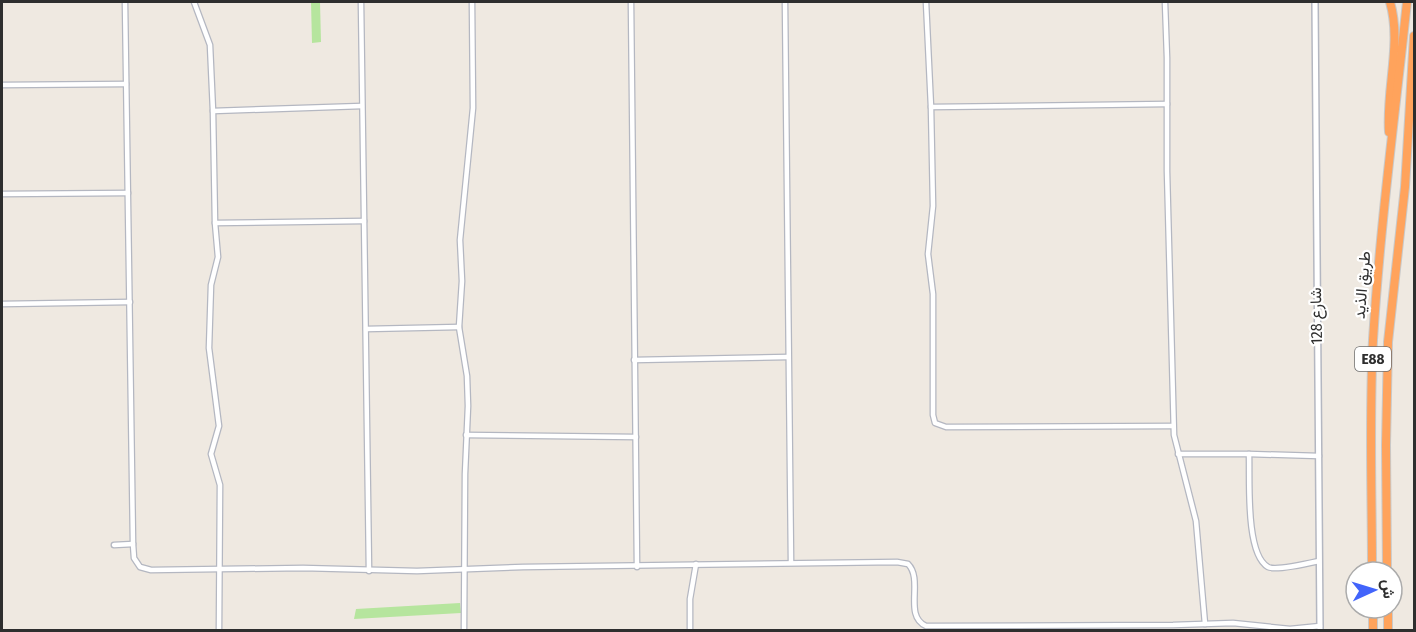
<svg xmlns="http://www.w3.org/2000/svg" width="1416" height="632" font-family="'Fira Sans Condensed',Vazirmatn,sans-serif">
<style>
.green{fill:#b6e59e}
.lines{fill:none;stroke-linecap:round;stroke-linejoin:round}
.minor-casing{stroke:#b4b7c1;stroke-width:7}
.tertiary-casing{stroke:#b4b7c1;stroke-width:8}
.motorway-casing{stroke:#c9c9c9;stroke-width:10}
.minor{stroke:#fff;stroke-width:4.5}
.tertiary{stroke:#fff;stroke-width:5}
.motorway{stroke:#ffa35c;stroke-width:8}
.labels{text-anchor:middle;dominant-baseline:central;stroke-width:4.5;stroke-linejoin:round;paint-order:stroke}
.shield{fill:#fff;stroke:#6d6d6d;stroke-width:1.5}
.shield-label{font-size:15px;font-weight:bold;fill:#2e2e2e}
.street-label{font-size:16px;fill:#2e2e2e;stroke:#fff}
</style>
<rect width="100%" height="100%" fill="#efe9e1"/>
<!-- green -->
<g class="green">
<polygon points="311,2 320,2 321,42 312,43"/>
<polygon points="460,603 461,613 354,619 356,609"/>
</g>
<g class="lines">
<defs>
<g id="minor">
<path d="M125,2L133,544L134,558L140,567L151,570L303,568L417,571L523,567L897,562L908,564C924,580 903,616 926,626L1173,625L1233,623L1290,629L1320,626"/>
<polyline points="194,2 210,45 213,111 215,223 218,257 211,285 209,348 219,426 211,454 220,485 219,630"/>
<polyline points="361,2 369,571"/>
<polyline points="631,2 637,567"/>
<polyline points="785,2 791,562"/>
<polyline points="926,2 931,107 933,206 928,254 933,294 933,415 935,423 946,427 1173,426"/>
<polyline points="1165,2 1167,58 1167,171 1174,435 1196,521 1205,624"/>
<polyline points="2,85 126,84"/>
<polyline points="931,107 1167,104"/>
<polyline points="213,111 362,106"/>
<polyline points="2,194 128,193"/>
<polyline points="215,223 364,221"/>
<polyline points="2,304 130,302"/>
<polyline points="366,329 459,327"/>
<polyline points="634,360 788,357"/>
<polyline points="466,435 636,437"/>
<polyline points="1178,454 1249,454 1319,456"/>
<path d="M1249,454C1250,478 1245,554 1268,567C1275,571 1310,563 1319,561"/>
<polyline points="114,545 133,544"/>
<polyline points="464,630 465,474 468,406 467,376 459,327 462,281 460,240 473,108 472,2"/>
<polyline points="690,630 690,599 696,564"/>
</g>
<polyline id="tertiary" points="1315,2 1320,630"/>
<g id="motorway">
<path d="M1389,132C1386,89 1402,43 1390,2"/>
<path d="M1372,572C1372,495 1369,418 1373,340C1380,227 1395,114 1407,2"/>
<polyline points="1387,572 1386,445 1388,342 1405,187 1414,36"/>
<polyline points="1373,608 1373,630"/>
<polyline points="1388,608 1388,630"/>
</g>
</defs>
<!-- minor casing -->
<use href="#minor" class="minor-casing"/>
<!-- tertiary casing -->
<use href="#tertiary" class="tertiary-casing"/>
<!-- motorway casing -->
<use href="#motorway" class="motorway-casing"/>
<!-- minor -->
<use href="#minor" class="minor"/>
<!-- tertiary -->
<use href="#tertiary" class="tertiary"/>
<!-- motorway -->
<use href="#motorway" class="motorway"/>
</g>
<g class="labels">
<!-- shield labels -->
<rect class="shield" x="1355" y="347" width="36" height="24" rx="4.5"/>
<g class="shield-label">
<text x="1373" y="359">E88</text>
</g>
<!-- street labels -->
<g class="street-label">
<text transform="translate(1362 285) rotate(-85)">طريق الذيد</text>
<text transform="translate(1316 316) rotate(-91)">شارع 128</text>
</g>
</g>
<!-- border -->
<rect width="1416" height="632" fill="none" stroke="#2e2e2e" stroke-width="6"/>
<!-- north arrow -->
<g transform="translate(1374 590) rotate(86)"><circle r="28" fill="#ffffff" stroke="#ababab" stroke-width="1.5"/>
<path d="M0-4.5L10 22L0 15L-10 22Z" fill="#4264fb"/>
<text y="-9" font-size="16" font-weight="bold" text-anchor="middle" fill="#2e2e2e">ش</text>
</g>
</svg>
